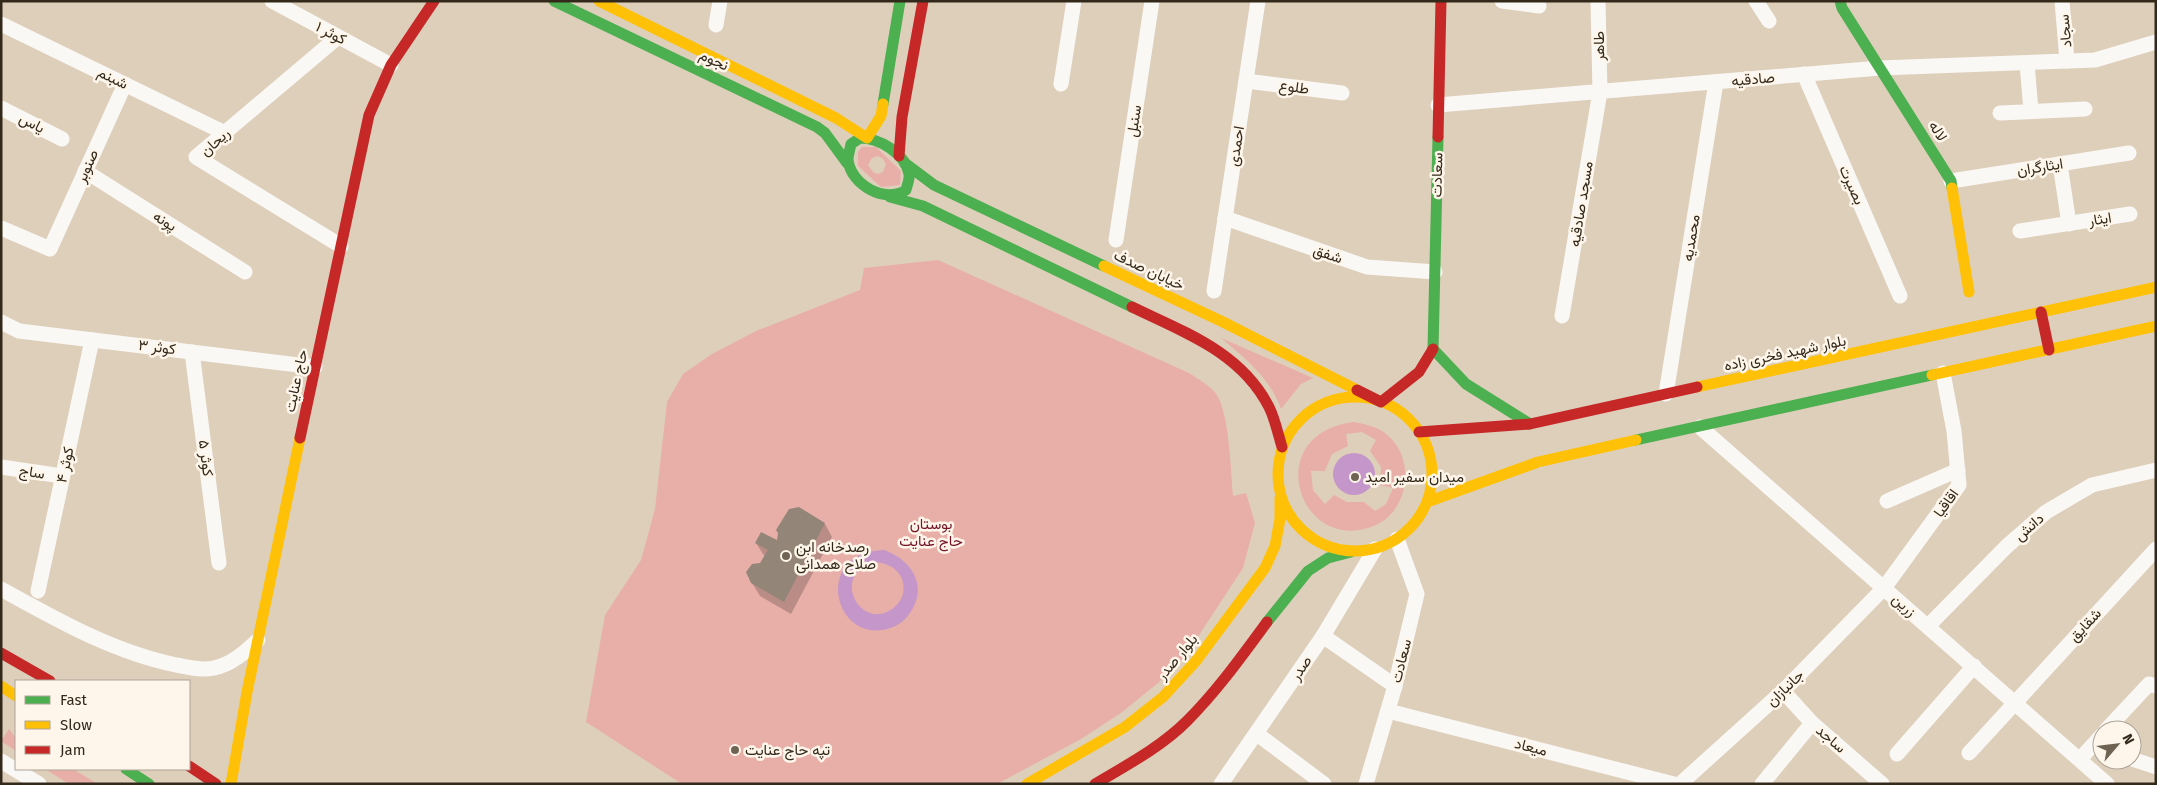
<svg xmlns="http://www.w3.org/2000/svg" width="2157" height="785" font-family="'Fira Sans',Vazirmatn,sans-serif">
<style>
.green{fill:#e8afa8;fill-rule:evenodd}
.water{fill:#c496c9;fill-rule:evenodd}
.shadow{fill:#0003}
.building{fill:#938678}
.lines{fill:none;stroke-linecap:round;stroke-linejoin:round}
.street{stroke:#faf8f5;stroke-width:15}
.fast{stroke:#4caf50;stroke-width:11}
.slow{stroke:#ffc107;stroke-width:11}
.jam{stroke:#c62828;stroke-width:11}
.poi-dot{fill:#6f6353;stroke:#fef6ea;stroke-width:2}
.labels{text-anchor:middle;dominant-baseline:central;stroke-width:5;stroke-linejoin:round;paint-order:stroke}
.street-label{font-size:15px;fill:#33291b;stroke:#fef6ea}
.poi-label{font-size:15px;fill:#33291b;stroke:#fef6ea;text-anchor:start}
.park-label{font-size:15px;fill:#751527;stroke:#fef6ea}
</style>
<rect width="100%" height="100%" fill="#decfbb"/>
<!-- green -->
<g class="green">
<path d="M862,147H876L901,171L900,185L881,187L858,166V152ZM878,156L883,159L886,164L883,172L878,174L873,172L868,165L872,158Z"/>
<path d="M938,260L1189,373C1198,379 1211,386 1217,395C1229,414 1231,471 1233,496L1246,493L1255,523L1243,568L1186,655L1158,683L1121,713L1081,739L997,784H682L586,722L605,615L641,560L655,509L667,402L683,374L712,354L756,331L860,290L864,268Z"/>
<path d="M1221,338L1313,378L1301,384L1281,409C1270,378 1246,359 1221,338Z"/>
<path d="M1353,422C1365,424 1375,426 1385,433C1409,451 1411,486 1395,509C1389,518 1379,525 1368,528C1297,550 1262,434 1353,422ZM1362,432L1376,440L1370,451L1381,467L1380,485L1393,488L1386,504L1375,511L1364,502H1347L1334,495L1325,504L1313,490L1311,471H1325L1332,454L1348,446L1346,434Z"/>
<polygon points="9,729 16,738 16,751 1,741"/>
<polygon points="50,769 73,769 96,783 69,784 48,771"/>
</g>
<!-- water -->
<g class="water">
<circle cx="1354" cy="474" r="21"/>
<path d="M884,550C915,561 930,591 906,618C901,624 894,627 887,629C834,643 812,552 884,550ZM873,562C891,562 907,574 903,594C901,600 897,606 892,609C861,631 830,576 873,562Z"/>
</g>
<!-- shadow -->
<polygon class="shadow" points="799,509 825,524 832,537 791,614 760,596 752,583 765,557 756,543 777,542"/>
<!-- building -->
<polygon class="building" points="799,507 825,523 784,602 751,583 746,572 752,564 760,563 768,550 755,543 761,532 777,540 778,533 776,530 789,509"/>
<g class="lines">
<!-- street -->
<g class="street">
<polyline points="272,1 391,65"/>
<polyline points="1502,1 1539,6"/>
<polyline points="1756,1 1769,21"/>
<polyline points="2062,1 2067,61"/>
<polyline points="1,24 225,133"/>
<polyline points="716,25 720,1"/>
<polyline points="338,37 196,157 341,246"/>
<polyline points="2027,63 2031,111"/>
<polyline points="1804,74 1900,296"/>
<polyline points="1246,81 1342,93"/>
<polyline points="1061,84 1074,1"/>
<polyline points="1438,105 1880,68 2095,60 2156,42"/>
<polyline points="1,108 62,139"/>
<polyline points="2000,113 2085,109"/>
<polyline points="2060,164 2069,224"/>
<polyline points="85,171 245,272"/>
<polyline points="1951,181 2129,153"/>
<polyline points="1225,218 1367,267 1435,272"/>
<polyline points="1,228 50,249 125,84"/>
<polyline points="2020,231 2130,214"/>
<polyline points="1116,240 1152,1"/>
<polyline points="1214,291 1258,1"/>
<polyline points="1562,316 1600,92 1598,1"/>
<polyline points="1,322 19,331 315,367"/>
<polyline points="192,352 219,563"/>
<polyline points="1666,394 1716,82"/>
<polyline points="1700,427 2107,784"/>
<polyline points="1,467 62,476"/>
<polyline points="1887,501 1958,470"/>
<path d="M1,589C57,620 113,652 176,665C188,667 201,671 214,668C231,665 245,652 258,640"/>
<polyline points="38,591 92,340"/>
<polyline points="1928,626 2007,546 2046,512 2092,485 2156,470"/>
<polyline points="1323,636 1395,686"/>
<polyline points="1783,691 1812,723 1882,784"/>
<polyline points="1388,711 1674,784"/>
<polyline points="2106,730 2149,684 2156,686"/>
<polyline points="1257,734 1324,784"/>
<polyline points="1969,753 2156,549"/>
<polyline points="1897,754 1974,666"/>
<polyline points="2080,759 2102,735"/>
<polyline points="2132,759 2156,767"/>
<polyline points="1,761 39,784"/>
<polyline points="1221,784 1323,636 1375,549"/>
<polyline points="1366,784 1395,686 1417,594 1397,539"/>
<polyline points="1680,784 1783,691 1884,588 1959,485 1954,431 1943,373"/>
<polyline points="1762,784 1812,723"/>
</g>
<!-- fast -->
<g class="fast">
<polyline points="554,1 817,127 825,133 847,163"/>
<polyline points="1840,1 1842,8 1951,181 1952,188"/>
<polyline points="883,104 900,1"/>
<path d="M860,138C879,138 905,153 909,174C910,179 907,185 906,190C885,204 851,185 848,160C848,155 850,149 851,144Z"/>
<polyline points="906,164 934,185 1104,266"/>
<polyline points="890,197 923,206 1132,307"/>
<polyline points="1433,349 1438,137"/>
<polyline points="1433,349 1466,384 1530,424"/>
<polyline points="1636,440 1932,375"/>
<polyline points="1267,622 1308,571 1328,558 1351,552"/>
<polyline points="126,769 149,784"/>
</g>
<!-- slow -->
<g class="slow">
<polyline points="599,1 836,118 867,138 881,116 883,104"/>
<polyline points="1952,188 1969,292"/>
<polyline points="1104,266 1223,322 1357,390"/>
<polyline points="1932,375 2156,326"/>
<polyline points="1697,387 2156,287"/>
<circle cx="1355" cy="474" r="77"/>
<polyline points="1427,502 1538,462 1636,440"/>
<polyline points="1,686 16,696"/>
<polyline points="231,784 247,692 300,438"/>
<polyline points="1027,784 1125,727 1163,697 1196,661 1265,568 1275,546 1280,519 1280,498"/>
</g>
<!-- jam -->
<g class="jam">
<polyline points="1438,137 1441,1"/>
<polyline points="899,156 902,117 923,1"/>
<path d="M1132,307C1184,332 1241,352 1269,407C1275,419 1278,434 1282,447"/>
<polyline points="2041,312 2049,350"/>
<polyline points="1357,390 1381,402 1419,372 1433,349"/>
<polyline points="1419,432 1530,424 1697,387"/>
<polyline points="300,438 369,115 391,65 434,1"/>
<polyline points="1,653 50,681"/>
<polyline points="189,766 216,784"/>
<path d="M1095,784C1127,765 1161,747 1187,721C1217,691 1242,656 1267,622"/>
</g>
</g>
<!-- markers -->
<g class="poi-dot">
<circle cx="1355" cy="477" r="5"/>
<circle cx="786" cy="556" r="5"/>
<circle cx="735" cy="750" r="5"/>
</g>
<g class="labels">
<!-- street labels -->
<g class="street-label">
<text transform="translate(2065 31) rotate(-95)">سجاد</text>
<text transform="translate(331 33) rotate(28)">کوثر ۱</text>
<text transform="translate(1599 46) rotate(-91)">طاهر</text>
<text transform="translate(714 60) rotate(25)">نجوم</text>
<text transform="translate(113 78) rotate(26)">شبنم</text>
<text transform="translate(1753 79) rotate(-5)">صادقیه</text>
<text transform="translate(1294 87) rotate(7)">طلوع</text>
<text transform="translate(1134 121) rotate(-81)">سنبل</text>
<text transform="translate(32 123) rotate(27)">یاس</text>
<text transform="translate(1938 131) rotate(58)">لاله</text>
<text transform="translate(215 142) rotate(-42)">ریحان</text>
<text transform="translate(1236 146) rotate(-81)">احمدی</text>
<text transform="translate(87 166) rotate(-66)">صنوبر</text>
<text transform="translate(2040 167) rotate(-9)">ایثارگران</text>
<text transform="translate(1437 175) rotate(-89)">سعادت</text>
<text transform="translate(1852 185) rotate(66)">بصیرت</text>
<text transform="translate(1581 204) rotate(-81)">مسجد صادقیه</text>
<text transform="translate(2100 219) rotate(-9)">ایثار</text>
<text transform="translate(165 221) rotate(32)">پونه</text>
<text transform="translate(1691 238) rotate(-81)">محمدیه</text>
<text transform="translate(1328 254) rotate(19)">شفق</text>
<text transform="translate(1149 270) rotate(25)">خیابان صدف</text>
<text transform="translate(157 347) rotate(7)">کوثر ۳</text>
<text transform="translate(1785 353) rotate(-12)">بلوار شهید فخری زاده</text>
<text transform="translate(296 381) rotate(-78)">حاج عنایت</text>
<text transform="translate(206 458) rotate(83)">کوثر ۵</text>
<text transform="translate(65 465) rotate(-78)">کوثر ۴</text>
<text transform="translate(32 472) rotate(9)">ساج</text>
<text transform="translate(1946 503) rotate(-54)">اقاقیا</text>
<text transform="translate(2029 527) rotate(-41)">دانش</text>
<text transform="translate(1904 605) rotate(41)">زرین</text>
<text transform="translate(2085 625) rotate(-47)">شقایق</text>
<text transform="translate(1177 657) rotate(-50)">بلوار صدر</text>
<text transform="translate(1401 661) rotate(-76)">سعادت</text>
<text transform="translate(1301 668) rotate(-56)">صدر</text>
<text transform="translate(1785 688) rotate(-44)">جانبازان</text>
<text transform="translate(1831 739) rotate(41)">ساجد</text>
<text transform="translate(1531 747) rotate(14)">میعاد</text>
</g>
<!-- poi labels -->
<g class="poi-label">
<text x="1365" y="477">میدان سفیر امید</text>
<text x="796" y="547">رصدخانه ابن<tspan x="796" dy="17">صلاح همدانی</tspan></text>
<text x="745" y="750">تپه حاج عنایت</text>
</g>
<!-- park labels -->
<g class="park-label">
<text x="931" y="524">بوستان<tspan x="931" dy="17">حاج عنایت</tspan></text>
</g>
</g>
<!-- border -->
<rect width="2157" height="785" fill="none" stroke="#33291b" stroke-width="5"/>
<!-- legend -->
<rect x="15" y="680" width="175" height="90" fill="#fef6ea" stroke="#ada497"/>
<rect x="25" y="696" width="25" height="8" fill="#4caf50" stroke="#ada497"/>
<text x="60" y="705" font-size="15" fill="#33291b">Fast</text>
<rect x="25" y="721" width="25" height="8" fill="#ffc107" stroke="#ada497"/>
<text x="60" y="730" font-size="15" fill="#33291b">Slow</text>
<rect x="25" y="746" width="25" height="8" fill="#c62828" stroke="#ada497"/>
<text x="60" y="755" font-size="15" fill="#33291b">Jam</text>
<!-- north arrow -->
<g transform="translate(2117 745) rotate(62)"><circle r="24" fill="#fef6ea" stroke="#ada497"/>
<path d="M0-4L9 19L0 12L-9 19Z" fill="#6f6353"/>
<text y="-8" font-size="14" font-weight="bold" text-anchor="middle" fill="#33291b">N</text>
</g>
</svg>
